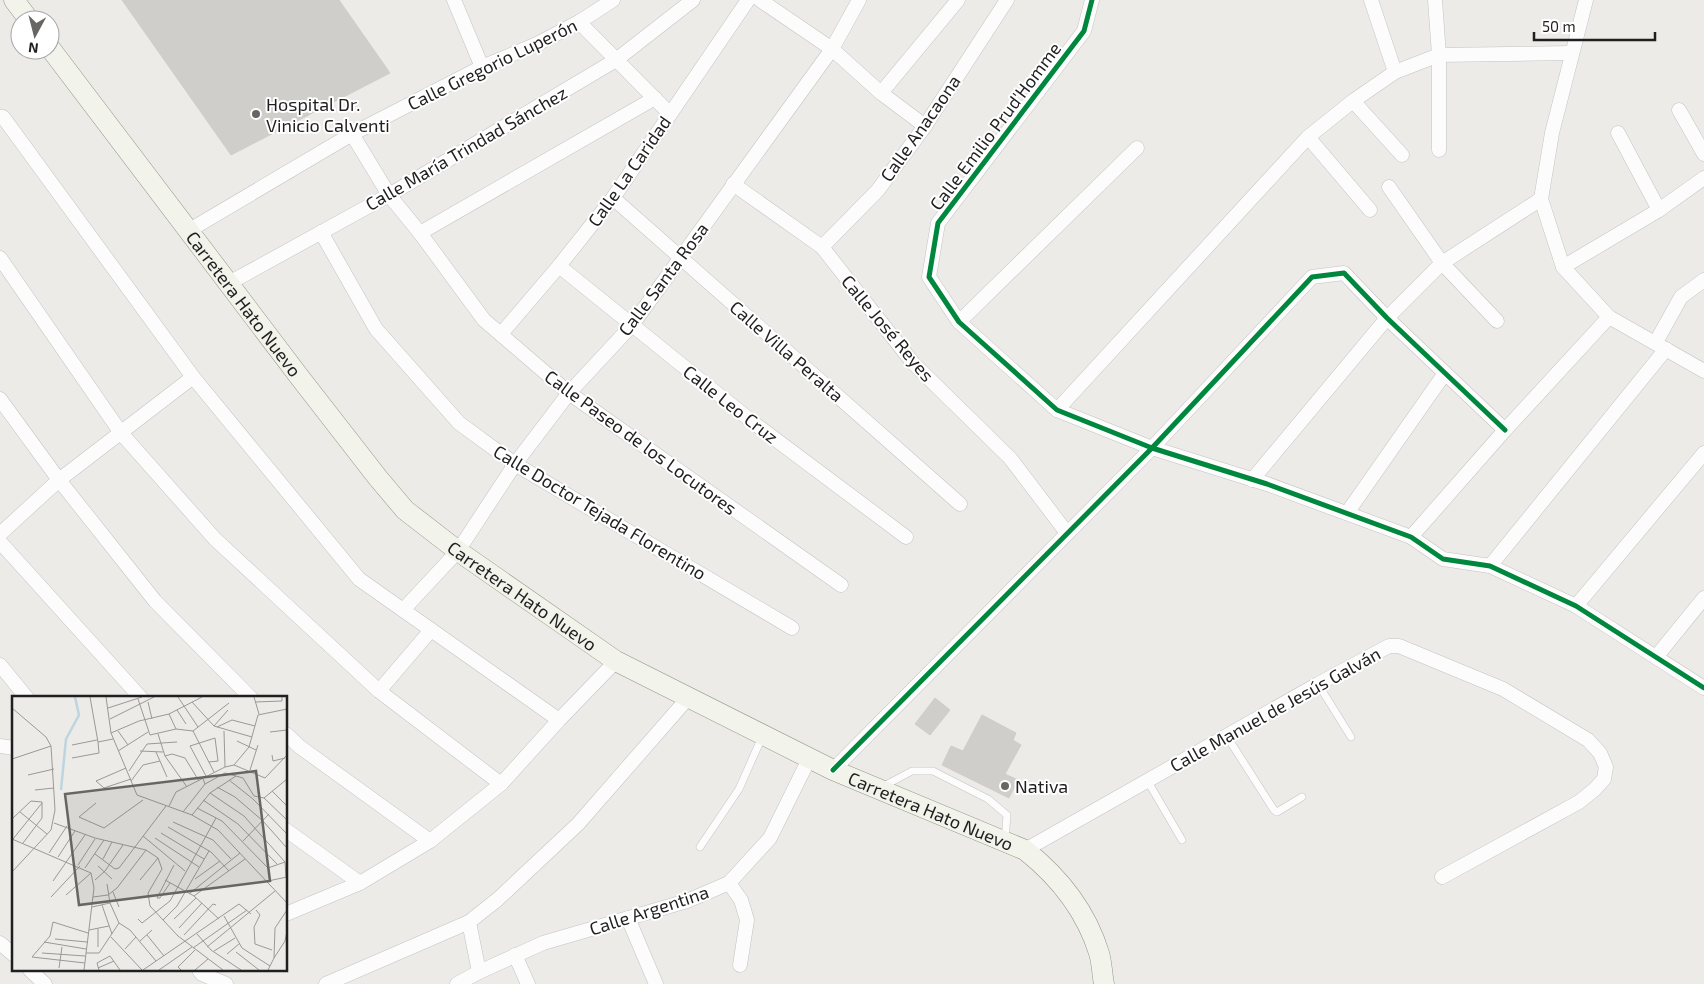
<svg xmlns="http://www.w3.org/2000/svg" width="1704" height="984" font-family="'Exo 2',sans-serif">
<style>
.building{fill:#d0cecb;stroke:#d0cdc9}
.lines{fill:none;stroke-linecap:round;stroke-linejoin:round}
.service-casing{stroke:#c4c3c2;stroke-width:8}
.minor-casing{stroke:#c4c3c2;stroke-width:15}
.secondary-casing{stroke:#939681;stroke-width:21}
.service{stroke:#fcfcfc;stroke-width:7}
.minor{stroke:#fcfcfc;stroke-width:14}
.secondary{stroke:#f2f3eb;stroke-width:20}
.cycleway-casing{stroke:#fff;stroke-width:8}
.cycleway{stroke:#00873e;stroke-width:5}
.poi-dot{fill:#676665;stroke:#fff;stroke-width:2}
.labels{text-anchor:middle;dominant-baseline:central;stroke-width:4;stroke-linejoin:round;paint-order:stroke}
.street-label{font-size:18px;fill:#1f1f1f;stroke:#fff}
.poi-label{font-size:18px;fill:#1f1f1f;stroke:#fff;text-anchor:start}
.inset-river{fill:none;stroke:#bdd5de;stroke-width:2.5}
.inset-road{fill:none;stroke:#9b9998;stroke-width:1}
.view{fill:#676665;fill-opacity:0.15;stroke:#676665;stroke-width:2.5}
.inset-edge{fill:none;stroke:#1f1f1f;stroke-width:2.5}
</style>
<rect width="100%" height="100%" fill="#edebe8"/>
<!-- building -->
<g class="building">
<polygon points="122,0 339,0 390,73 231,155"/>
<polygon points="935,698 950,710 930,735 915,724"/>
<polygon points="982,715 1016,733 1013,740 1021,745 1005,774 1018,780 1009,798 942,765 951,746 963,751"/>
</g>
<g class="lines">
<defs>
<g id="service">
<polyline points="1318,684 1351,737"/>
<polyline points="1226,735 1274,810 1277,812 1302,797"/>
<polyline points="1147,780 1182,840"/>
<polyline points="882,787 912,771 933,771 988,799 1007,815 1005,840"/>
<polyline points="700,847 739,789 762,737"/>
</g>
<g id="minor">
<polyline points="454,0 482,67"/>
<polyline points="760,0 832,49 881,93 925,126"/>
<polyline points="1092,0 1084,31 938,223 929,277 959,322 1057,410 1152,448 1267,484 1411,537 1443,559 1490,566 1576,606 1704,688"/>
<polyline points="1371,0 1395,72"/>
<polyline points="1435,0 1439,55 1439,150"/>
<polyline points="1586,0 1552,133 1541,199 1563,267 1609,317 1704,371"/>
<polyline points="579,22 670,114"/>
<polyline points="881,93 958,0"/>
<polyline points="1353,101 1402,155"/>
<polyline points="1679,110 1704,154"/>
<polyline points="0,117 3,117 193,377 359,579 559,720"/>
<polyline points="1618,133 1659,210"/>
<polyline points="352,134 389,195 420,233 484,320 569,393 841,585"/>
<polyline points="1308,137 1370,210"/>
<polyline points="733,184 822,247 913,363 1010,458 1067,533"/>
<polyline points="1389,187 1442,263 1497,321"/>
<polyline points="613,198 960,504"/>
<polyline points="188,231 352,134 482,67 537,44 579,22 613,0"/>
<polyline points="321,232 376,329 459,423 515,464 792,628"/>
<polyline points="420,233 655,98"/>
<polyline points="822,247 878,190 925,126 1007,0"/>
<polyline points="0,258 121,433 215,539 379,691 501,784"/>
<polyline points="559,266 755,424 906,537"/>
<polyline points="1563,267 1659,210 1704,178"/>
<polyline points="229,283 389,195 616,60 693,0"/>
<polyline points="959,322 1137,148"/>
<polyline points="501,334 559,266 613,198 748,0"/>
<polyline points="1656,342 1681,297 1704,280"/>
<polyline points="0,399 59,480 155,601 251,698"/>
<polyline points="1057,410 1308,137 1353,101 1395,72 1439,55 1572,53"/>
<polyline points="1252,480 1387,318 1442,263 1541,199"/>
<polyline points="1347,513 1445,373"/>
<polyline points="0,534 59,480 193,377"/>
<polyline points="1411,537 1505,430 1609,317"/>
<polyline points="0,542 141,698"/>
<polyline points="1490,566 1666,349"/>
<polyline points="1576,606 1704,453"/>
<polyline points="403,610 458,551 515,464 569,393 632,325 832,49 859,0"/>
<polyline points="1656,657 1704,598"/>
<polyline points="0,665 27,698"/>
<polyline points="379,691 431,630"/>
<polyline points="286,734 300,747 430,841"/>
<polyline points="0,746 14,748"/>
<polyline points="833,770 1152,448 1312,277 1344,273 1387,318 1505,430"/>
<polyline points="286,830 360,883"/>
<polyline points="1025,850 1318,684 1389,646 1399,646 1503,689 1588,740 1600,753 1606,767 1604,779 1595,789 1579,802 1442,877"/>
<polyline points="729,883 741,900 747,920 740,965"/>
<polyline points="286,914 360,883 430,841 501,784 559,720 616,661"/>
<polyline points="628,918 656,984"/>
<polyline points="0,943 14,955"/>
<polyline points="515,955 528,984"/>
<polyline points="30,970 45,984"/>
<polyline points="199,970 202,974 226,984"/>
<polyline points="479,972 469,922 498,899 578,824 688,698"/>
<polyline points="326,984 469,922"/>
<polyline points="457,984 479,972 543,943 687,901 729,883 770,838 810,757"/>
</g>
<g id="secondary">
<polyline points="14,0 29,20"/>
<path id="s1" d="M50,48L301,379L378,478L405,510L458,551L616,661L833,770L1025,850C1059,877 1086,911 1099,953C1102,963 1102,974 1104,984"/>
</g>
</defs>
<!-- service casing -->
<use href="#service" class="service-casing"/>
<!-- minor casing -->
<use href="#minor" class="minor-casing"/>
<!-- secondary casing -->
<use href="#secondary" class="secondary-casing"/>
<!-- service -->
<use href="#service" class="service"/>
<!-- minor -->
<use href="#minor" class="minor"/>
<!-- secondary -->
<use href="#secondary" class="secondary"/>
<defs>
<g id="cycleway">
<polyline points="1092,0 1084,31 938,223 929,277 959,322 1057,410 1152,448 1267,484 1411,537 1443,559 1490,566 1576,606 1704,688"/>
<polyline points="833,770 1152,448 1312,277 1344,273 1387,318 1505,430"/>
</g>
</defs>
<!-- cycleway casing -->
<use href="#cycleway" class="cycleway-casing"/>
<!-- cycleway -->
<use href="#cycleway" class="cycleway"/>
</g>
<!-- markers -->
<g class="poi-dot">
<circle cx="256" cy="114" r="5"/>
<circle cx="1005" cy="786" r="5"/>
</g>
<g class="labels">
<!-- street labels -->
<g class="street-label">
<text transform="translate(492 64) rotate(-26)">Calle Gregorio Luperón</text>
<text transform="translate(995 126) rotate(-53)">Calle Emilio Prud'Homme</text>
<text transform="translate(920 128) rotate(-55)">Calle Anacaona</text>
<text transform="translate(466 148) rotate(-30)">Calle María Trindad Sánchez</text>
<text transform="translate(629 171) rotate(-55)">Calle La Caridad</text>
<text transform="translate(663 279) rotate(-53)">Calle Santa Rosa</text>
<text stroke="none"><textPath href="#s1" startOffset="321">Carretera Hato Nuevo</textPath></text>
<text transform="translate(888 328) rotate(50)">Calle José Reyes</text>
<text transform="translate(787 351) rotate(41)">Calle Villa Peralta</text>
<text transform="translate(731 404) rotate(38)">Calle Leo Cruz</text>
<text transform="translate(641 442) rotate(36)">Calle Paseo de los Locutores</text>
<text transform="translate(600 512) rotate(31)">Calle Doctor Tejada Florentino</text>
<text stroke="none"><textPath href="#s1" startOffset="728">Carretera Hato Nuevo</textPath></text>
<text transform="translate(1275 709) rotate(-29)">Calle Manuel de Jesús Galván</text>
<text stroke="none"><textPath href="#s1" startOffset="1191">Carretera Hato Nuevo</textPath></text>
<text transform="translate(649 910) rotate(-18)">Calle Argentina</text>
</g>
<!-- poi labels -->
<g class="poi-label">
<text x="266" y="104">Hospital Dr.<tspan x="266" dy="21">Vinicio Calventi</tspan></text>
<text x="1015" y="786">Nativa</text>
</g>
</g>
<!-- overview -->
<g transform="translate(12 696)">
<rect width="275" height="275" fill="#edebe8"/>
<path class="inset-river" d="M49,94L54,43L67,19L63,1"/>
<path class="inset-road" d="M78,1L86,46L101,43M94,1L99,37L125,99L180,119L206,134L275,207M166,1L186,31M242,1L247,18M126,3L138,39L164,33L181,35M136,6L140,23M180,6L202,30L240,41M243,6L270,5V1M0,12L34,41L39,50L43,114L39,134L0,176M96,12L130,1M165,14L174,28M157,18L164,33M98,23L142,1M202,30L216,14M205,31L220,24L243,30M106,35L116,49M212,35L213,71M258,36L275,34M99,37L127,25L157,18L190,1M146,38L153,60L175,91M225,45L244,54M60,49L85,44M106,55L136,36M128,55L151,56M144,56L155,81M260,59L261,65L273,62M153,60L160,58L173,62L187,85M60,62L87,57L86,46M0,63L39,50M222,69L237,51L246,19L275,13M114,72L84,85L92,92L119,83M238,74L246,49M117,75L135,48L165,46M202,76L181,35L217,7M16,79L42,73M194,80L178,50L203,42L206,65L197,66M217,84L241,103L275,138M119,85L131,69L148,65M193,88L213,77L224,80M205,91L223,101L251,125L274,151M23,94L42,92M260,95L275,110M198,97L232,120L273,166M252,102L275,83M191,104L226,128L265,168M84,107L67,121L92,132L131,104M157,110L164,96L213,71L222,69L253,82L275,59M185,112L210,125L256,172L273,166L274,181M8,116L35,138M171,116L193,88L191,83M180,119L198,97L224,80L231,82L242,100L252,102L275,124M0,123L19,105L30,106V122L11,147M161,126L201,144L219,163M42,127L83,142L134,154L146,162L150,173L136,197L138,210L166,240L211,274M156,131L199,156L217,175M149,137L192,163M131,140L173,175M143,142L187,171M0,143L79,177L82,192L72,274M1,143L30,107M231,145L257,118M37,157L55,130M83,158L103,173L107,172L154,110M46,161L63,135M91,163L100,146M66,169L83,143M86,170L100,183M73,172L92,144M183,183L208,165M83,184L93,175L111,149M128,184L146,162M153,184L182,200L207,223M41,185L73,139M256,185L275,181M158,187L148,202H145L162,169M95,188L98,207L107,227L118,234L144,265M101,196L107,211M177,198L228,157M54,199L79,177M182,200L233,163M39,201L68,170M81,201L96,199L105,192L134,154M90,209L100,238M80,211L98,207M244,214L248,219L242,231L243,248L260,254M212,220L230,252L258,270M126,223L130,227L158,205L204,122M162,223L184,202M151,224L165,210L197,155M167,232L190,207M77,234L97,230M185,238L199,254L229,274M135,239L152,260M172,239L201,208L204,209M99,241L130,274M43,243L75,246M128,245L140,234M32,246L74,253M86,251V233M195,251L263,195M181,252L235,214M113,253L124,241M202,255L223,242M224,256L247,274M30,257L73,260M74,257H87L107,227M215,258L227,248M262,262L273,245L275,235M73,267L20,261L38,240L41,226L76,237M47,272L50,251M86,272L102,265M87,274L85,267L98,260L108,274M131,274L227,208L239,218M147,274L180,251M169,274L166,271L183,254M183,274L196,263M256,274L262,262L263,232L275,214"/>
<path class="view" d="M244,75L258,185L67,209L53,98Z"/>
<rect width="275" height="275" class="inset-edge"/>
</g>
<!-- north arrow -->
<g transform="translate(35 35) rotate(187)"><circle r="24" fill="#ffffff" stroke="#a5a5a5"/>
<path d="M0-4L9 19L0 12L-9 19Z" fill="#676665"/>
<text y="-8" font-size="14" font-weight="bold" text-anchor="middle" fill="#1f1f1f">N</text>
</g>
<!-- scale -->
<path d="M1534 32v8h121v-8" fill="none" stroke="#1f1f1f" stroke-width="2.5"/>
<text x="1542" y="32" font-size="15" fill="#1f1f1f" stroke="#ffffff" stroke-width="4" paint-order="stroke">50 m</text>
</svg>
